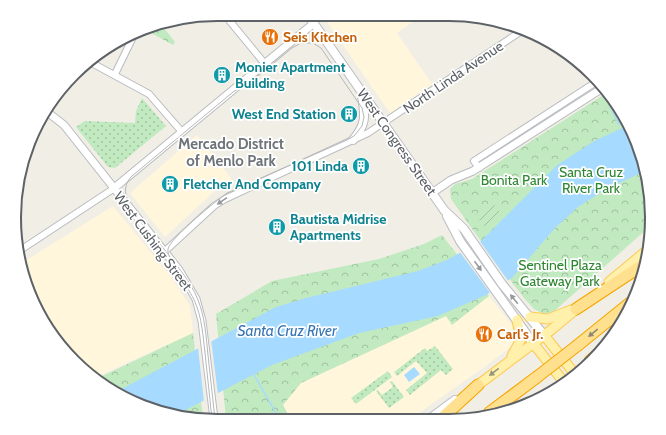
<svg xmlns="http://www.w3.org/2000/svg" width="666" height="435" font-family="Cabin,sans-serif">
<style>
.commercial{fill:#fff6dc}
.industrial{fill:url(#industrial-grid)}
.grass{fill:url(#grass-dots)}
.forest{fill:url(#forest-crowns)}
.garden{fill:url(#garden-furrows)}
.water{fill:#a7daff}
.pier{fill:#f1eee5}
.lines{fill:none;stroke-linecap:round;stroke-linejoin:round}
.stream{stroke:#a7daff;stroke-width:1.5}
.minor-casing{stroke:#b8bbc0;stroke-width:8}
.tertiary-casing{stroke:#b8bbc0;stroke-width:9}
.secondary-casing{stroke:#b9bcc2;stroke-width:10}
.primary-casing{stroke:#feca51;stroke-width:11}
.motorway-casing{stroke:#f6a500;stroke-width:13}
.minor{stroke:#fff;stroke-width:6}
.tertiary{stroke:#fff;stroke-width:7}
.secondary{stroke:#fff;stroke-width:8}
.primary{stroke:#fff0ac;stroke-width:9}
.motorway{stroke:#ffe08e;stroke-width:11}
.tram{stroke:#b6b7b8;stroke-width:1}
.motorway-bridge-casing{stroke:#f6a500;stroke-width:13;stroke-linecap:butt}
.motorway-bridge{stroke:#ffe08e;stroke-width:11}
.oneway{fill:#96999c}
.oneway2{fill:#8e8873}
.oneway3{fill:#96947f}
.labels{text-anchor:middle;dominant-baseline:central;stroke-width:3.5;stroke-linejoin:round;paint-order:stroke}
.food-label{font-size:14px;font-weight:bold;fill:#c56008;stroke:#fff;text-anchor:start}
.culture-label{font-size:14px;font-weight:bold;fill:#0d838f;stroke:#fff;text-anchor:start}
.street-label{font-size:14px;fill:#5d6267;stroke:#fff}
.park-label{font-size:14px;fill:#2d8630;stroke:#fff}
.neighbourhood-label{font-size:15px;font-weight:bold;fill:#6e7479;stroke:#fff}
.water-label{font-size:15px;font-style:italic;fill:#3775b2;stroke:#fff}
.rim{fill:none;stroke:#5d6267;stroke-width:2}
</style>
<defs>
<pattern id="industrial-grid" width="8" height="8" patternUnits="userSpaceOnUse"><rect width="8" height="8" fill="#e1e0da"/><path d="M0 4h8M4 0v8" fill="none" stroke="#bab9b5"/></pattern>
<pattern id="grass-dots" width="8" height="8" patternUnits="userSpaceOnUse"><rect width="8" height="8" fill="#c1eac0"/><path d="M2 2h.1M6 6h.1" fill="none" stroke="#a0c1a0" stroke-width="1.8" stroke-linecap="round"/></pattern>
<pattern id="forest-crowns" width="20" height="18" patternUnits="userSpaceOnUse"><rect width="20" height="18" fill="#c1eac0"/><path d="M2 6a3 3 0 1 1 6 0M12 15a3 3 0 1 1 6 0" fill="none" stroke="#a0c1a0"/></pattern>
<pattern id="garden-furrows" width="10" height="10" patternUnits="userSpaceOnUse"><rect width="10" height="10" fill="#c1eac0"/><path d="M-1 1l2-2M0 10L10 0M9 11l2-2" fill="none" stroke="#a0c1a0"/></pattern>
</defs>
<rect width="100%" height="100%" fill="#f1eee5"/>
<!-- commercial -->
<g class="commercial">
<polygon points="322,15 423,15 397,33 432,84 390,113"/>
<polygon points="197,135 234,182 217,189 165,237 130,193"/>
<polygon points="113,206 172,278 190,306 193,333 94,378 83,370 41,319 21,270 20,264"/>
<polygon points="489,296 512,325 514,338 512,346 483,368 409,420 291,420 283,405 301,383 446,316 452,324"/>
</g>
<!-- industrial -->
<polygon class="industrial" points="644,176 649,197 638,179"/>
<!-- grass -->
<g class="grass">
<polygon points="142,98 166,126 115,168 108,167 76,127 85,121 135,123 136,111"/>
<polygon points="435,346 453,369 446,375 441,370 410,395 406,390 427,373 416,361 397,376 394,372 425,348 427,351"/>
<polygon points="388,371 392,377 356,404 351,398"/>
<polygon points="392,381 404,397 389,408 376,391 378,390 382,395 393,387 390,382"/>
</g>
<!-- forest -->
<g class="forest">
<polygon points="160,23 175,42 173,45 144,29"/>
<path d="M605,94L631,128L644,176L639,179C652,201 652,203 648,228L552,313H542L534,309L524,298L480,240L451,199L450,189L455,184L472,179Z"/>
<polygon points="442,235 489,296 452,325 446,316 301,383 283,405 291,420 226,419 216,314 272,281 379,259 424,244"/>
<polygon points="193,333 203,419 191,419 128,400 96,379"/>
</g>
<!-- garden -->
<polygon class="garden" points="491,201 501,213 485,227 475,215"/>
<!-- water -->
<g class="water">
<polygon points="629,125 643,172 606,189 578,207 555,228 512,278 486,295 438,316 359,333 272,365 176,415 128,400 116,392 276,307 306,298 418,271 447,260 481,241 556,166 594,141"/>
<polygon points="414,367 420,374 409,382 404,375"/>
</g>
<!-- pier -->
<g class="pier">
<polygon points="479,240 509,282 491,294 459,251"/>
<polygon points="211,339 218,395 204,402 198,347"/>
</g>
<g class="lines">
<!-- stream -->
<g class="stream">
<polyline points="604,93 619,125"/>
<polyline points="253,373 280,420"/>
</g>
<defs>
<g id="minor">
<polyline points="224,14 265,64"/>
<polyline points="90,62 149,94 182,132"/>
<polyline points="115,74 135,33"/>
<polyline points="479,168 474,161 596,82"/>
<polyline points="19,251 113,189"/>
<polyline points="164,252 214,206 225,199 368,133 523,30"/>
</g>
<g id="tertiary">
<polyline points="46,111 64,125 179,270 196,299 202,321 214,419"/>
<polyline points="113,189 314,23"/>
<polyline points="432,193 451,180 473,171 601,89"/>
</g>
<g id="secondary">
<polyline points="308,15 444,210 464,229 502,284 544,335"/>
<path d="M353,140C367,123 365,116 362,95"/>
<polyline points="447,216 460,241 533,343"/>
<polyline points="428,420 455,400"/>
</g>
<g id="primary">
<polyline points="609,282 645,252"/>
<polyline points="530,317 548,319 571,310"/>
<polyline points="544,335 574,373"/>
<polyline points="533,343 563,381"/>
<polyline points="512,356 521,339 517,320"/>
<polyline points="478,385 551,330 581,305"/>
</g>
<g id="motorway">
<polyline points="576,309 644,264"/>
<polyline points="578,345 630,303"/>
<polyline points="590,361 602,351"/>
<polyline points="489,413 537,377"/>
<polyline points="440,420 478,385"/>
</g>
</defs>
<!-- minor casing -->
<use href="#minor" class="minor-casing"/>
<!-- tertiary casing -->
<use href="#tertiary" class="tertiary-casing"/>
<!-- secondary casing -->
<use href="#secondary" class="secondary-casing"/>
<!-- primary casing -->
<use href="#primary" class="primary-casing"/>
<!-- motorway casing -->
<use href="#motorway" class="motorway-casing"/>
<!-- minor -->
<use href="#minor" class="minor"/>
<!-- tertiary -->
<use href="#tertiary" class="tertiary"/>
<!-- secondary -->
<use href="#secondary" class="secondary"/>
<!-- primary -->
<use href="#primary" class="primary"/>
<!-- motorway -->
<use href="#motorway" class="motorway"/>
<!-- tram -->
<path class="tram" d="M212,419C210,397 207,375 205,353C203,336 202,318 195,302C190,289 166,260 168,249C171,237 216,201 227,193L347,140L354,136L362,126L364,117L362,108L321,48L313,43H301L292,48L258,76L233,92L132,176C110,197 150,231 164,249C176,265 190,280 198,300C205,317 206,336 208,355C210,376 213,398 215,419"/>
<defs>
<polyline id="motorway-bridge" points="537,377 578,345"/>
</defs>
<!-- motorway-bridge casing -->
<use href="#motorway-bridge" class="motorway-bridge-casing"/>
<!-- motorway-bridge -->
<use href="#motorway-bridge" class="motorway-bridge"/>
</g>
<!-- one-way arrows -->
<defs><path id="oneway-solid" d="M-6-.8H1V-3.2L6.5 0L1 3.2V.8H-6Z"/></defs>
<g class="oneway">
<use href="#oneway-solid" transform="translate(222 201) rotate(146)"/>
<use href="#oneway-solid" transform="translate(478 266) rotate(54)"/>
<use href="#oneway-solid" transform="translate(514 299) rotate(-129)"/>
</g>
<use class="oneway2" href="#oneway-solid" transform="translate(593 333) rotate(141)"/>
<use class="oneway3" href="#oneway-solid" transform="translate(494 372) rotate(142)"/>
<!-- icons -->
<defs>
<symbol id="restaurant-disc" viewBox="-11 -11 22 22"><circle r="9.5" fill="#e8710a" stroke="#fff"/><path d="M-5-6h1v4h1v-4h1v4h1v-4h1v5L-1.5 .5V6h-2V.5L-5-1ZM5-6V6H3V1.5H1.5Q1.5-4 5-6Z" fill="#fff"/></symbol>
<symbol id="building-disc" viewBox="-11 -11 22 22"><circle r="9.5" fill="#0f9aa8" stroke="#fff"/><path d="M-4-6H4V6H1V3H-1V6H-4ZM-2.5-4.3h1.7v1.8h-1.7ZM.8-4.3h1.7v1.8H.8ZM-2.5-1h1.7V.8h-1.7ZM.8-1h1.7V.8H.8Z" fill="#fff"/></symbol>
</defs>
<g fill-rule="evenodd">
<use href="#restaurant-disc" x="260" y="27" width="20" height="20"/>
<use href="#building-disc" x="212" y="65" width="20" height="20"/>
<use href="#building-disc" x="339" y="104" width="20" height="20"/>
<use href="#building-disc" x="351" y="156" width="20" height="20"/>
<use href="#building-disc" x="160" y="174" width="20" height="20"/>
<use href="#building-disc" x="267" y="217" width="20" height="20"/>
<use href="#restaurant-disc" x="474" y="324" width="20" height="20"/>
</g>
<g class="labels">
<!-- food labels -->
<g class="food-label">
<text x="283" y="37">Seis Kitchen</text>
<text x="497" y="334">Carl's Jr.</text>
</g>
<!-- culture labels -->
<g class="culture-label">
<text x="235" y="67">Monier Apartment<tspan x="235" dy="16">Building</tspan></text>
<text x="336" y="114" text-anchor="end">West End Station</text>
<text x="348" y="166" text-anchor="end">101 Linda</text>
<text x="183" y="184">Fletcher And Company</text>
<text x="290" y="219">Bautista Midrise<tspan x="290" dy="16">Apartments</tspan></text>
</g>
<!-- street labels -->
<g class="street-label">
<text transform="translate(453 77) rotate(-34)">North Linda Avenue</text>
<text transform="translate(397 142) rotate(55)">West Congress Street</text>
<text transform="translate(153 241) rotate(53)">West Cushing Street</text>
</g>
<!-- park labels -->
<g class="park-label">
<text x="591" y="172">Santa Cruz<tspan x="591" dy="16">River Park</tspan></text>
<text x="514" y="180">Bonita Park</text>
<text x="560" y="265">Sentinel Plaza<tspan x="560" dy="16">Gateway Park</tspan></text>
</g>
<!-- neighbourhood labels -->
<g class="neighbourhood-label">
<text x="231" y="144">Mercado District<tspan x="231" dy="17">of Menlo Park</tspan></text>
</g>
<!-- water labels -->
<g class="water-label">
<text x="287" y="331">Santa Cruz River</text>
</g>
</g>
<!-- crop -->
<path d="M0 0H666V435H0ZM217 21H449A196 196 0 0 1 645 217V218A196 196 0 0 1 449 414H217A196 196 0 0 1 21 218V217A196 196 0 0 1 217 21Z" fill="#fff" fill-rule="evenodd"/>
<path class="rim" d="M217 21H449A196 196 0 0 1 645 217V218A196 196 0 0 1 449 414H217A196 196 0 0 1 21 218V217A196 196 0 0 1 217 21Z"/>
</svg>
